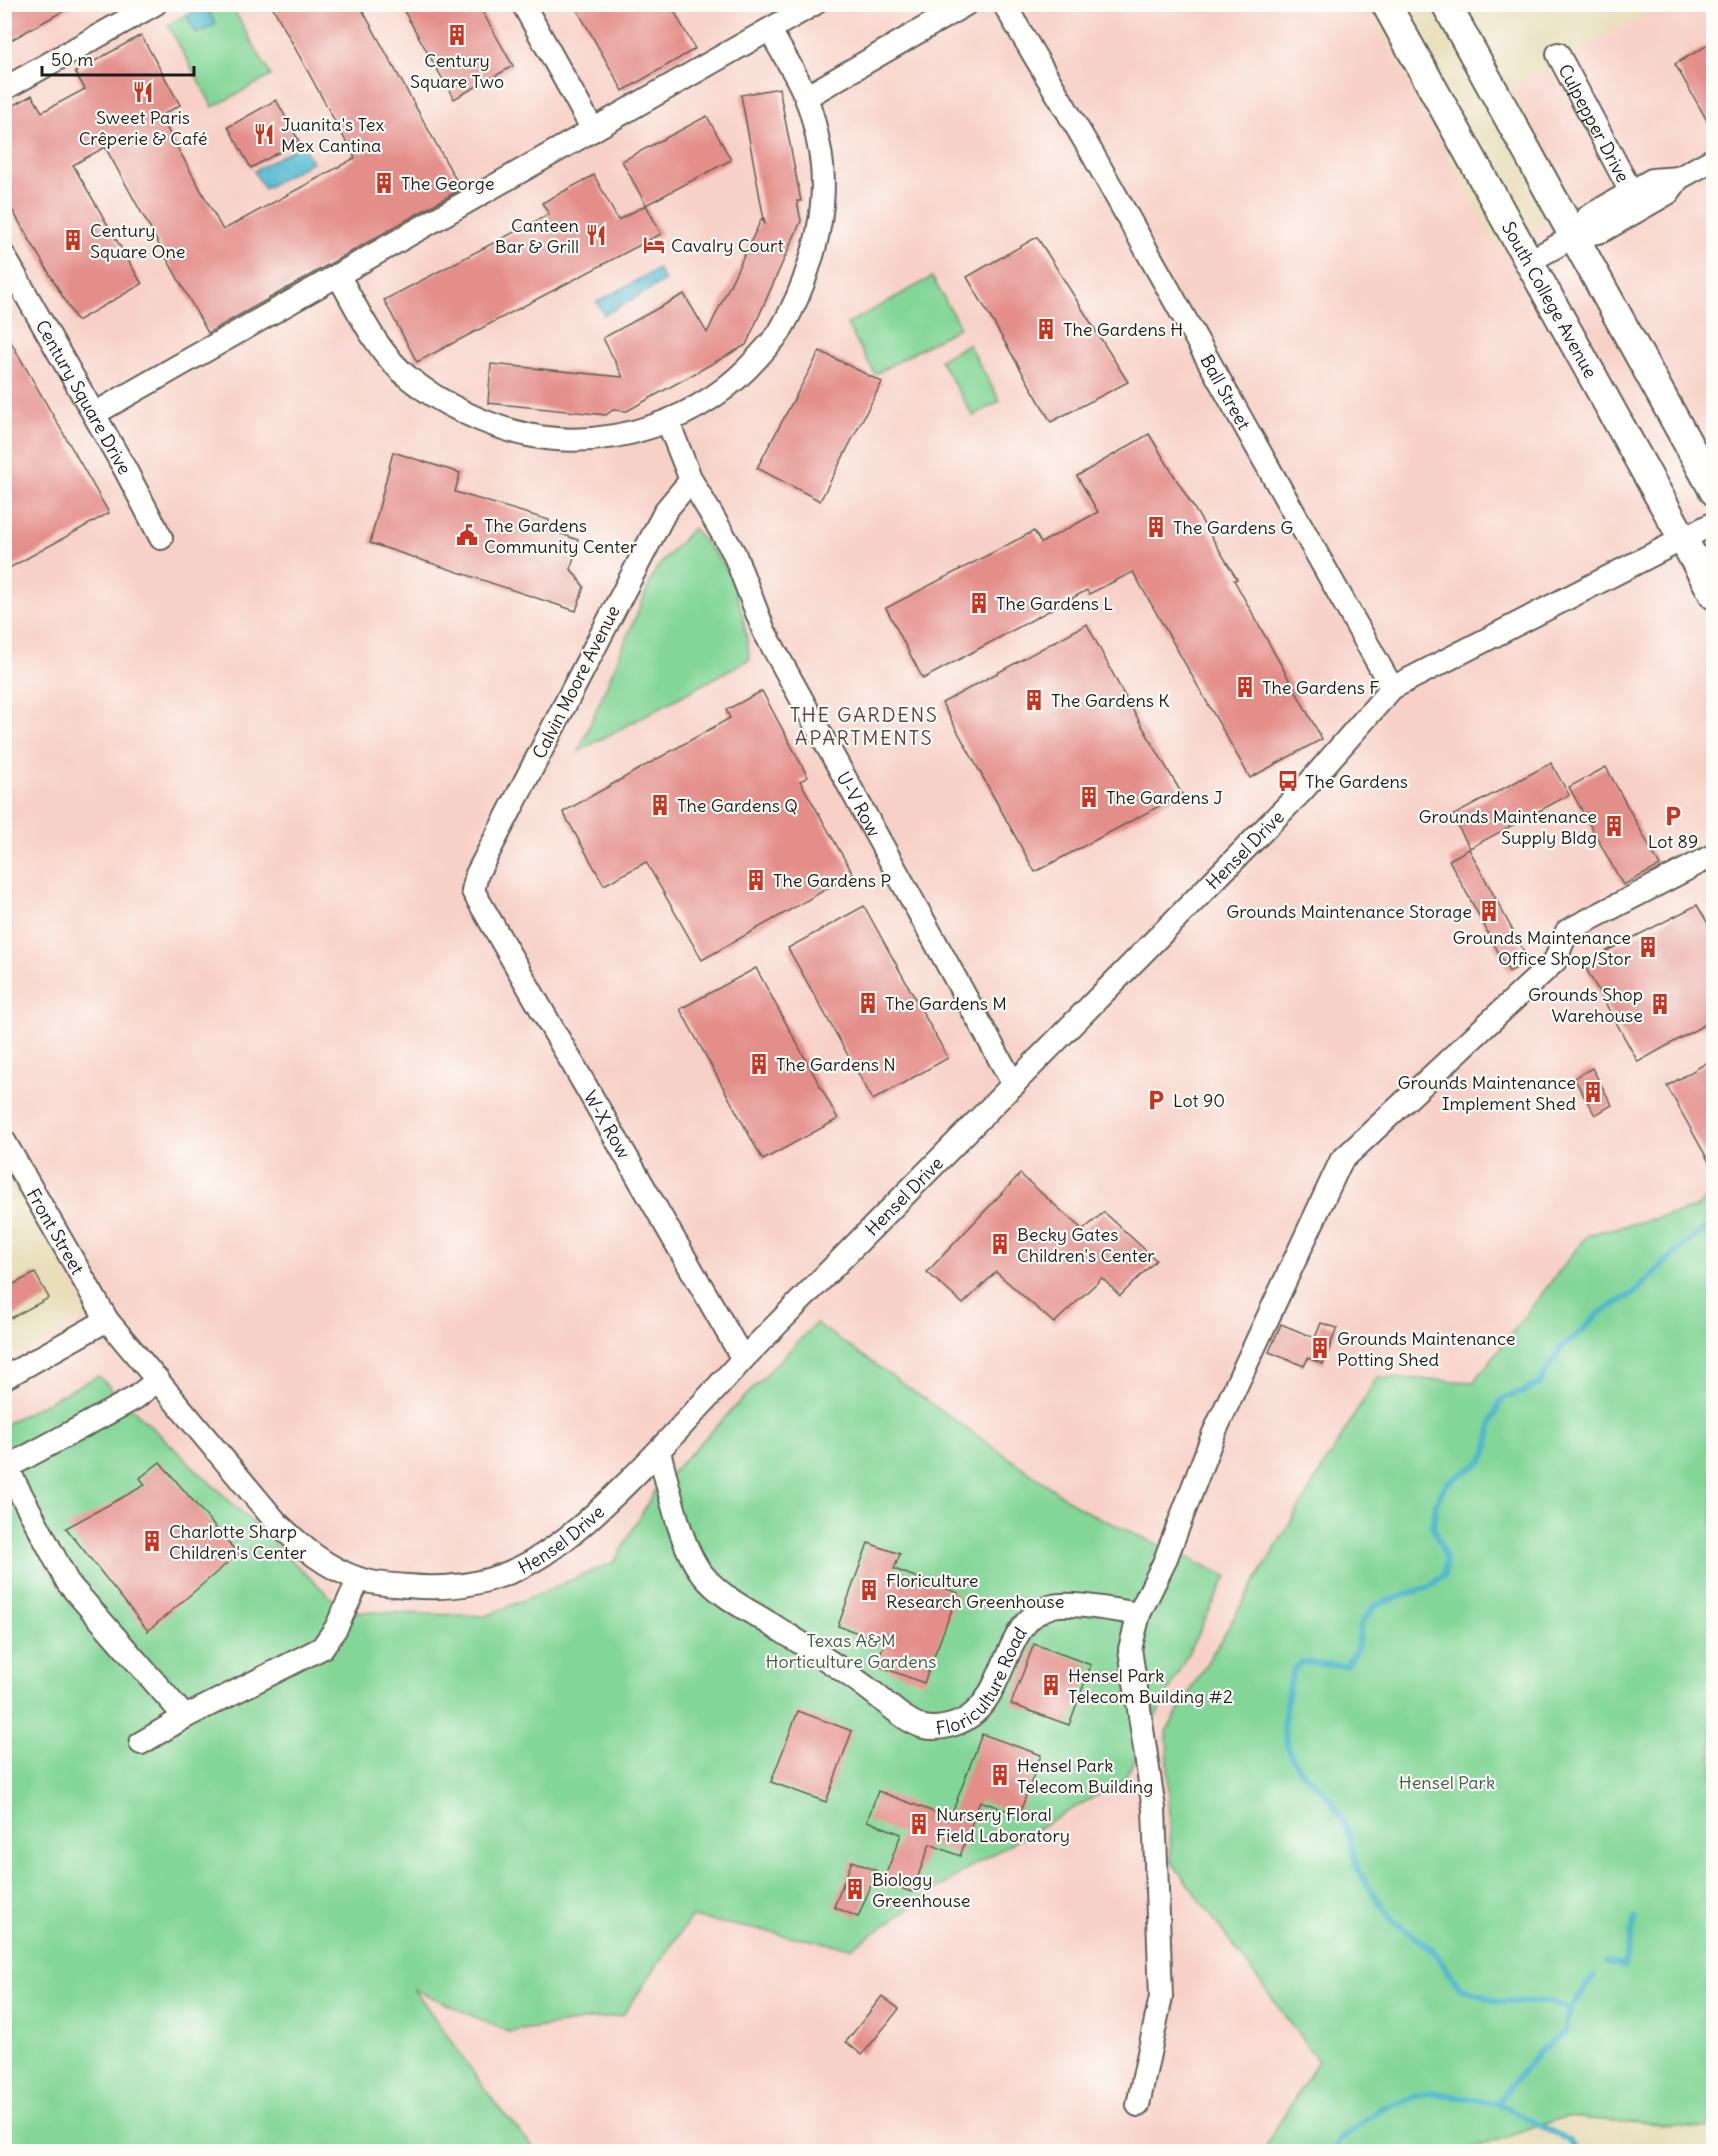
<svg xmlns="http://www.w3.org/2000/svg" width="1718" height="2156" font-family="Delius,sans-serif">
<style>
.built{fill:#f7d1c8}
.green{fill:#83d697;stroke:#50795a;stroke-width:1.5}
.water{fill:#50b8ce;stroke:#366a75;stroke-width:1.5}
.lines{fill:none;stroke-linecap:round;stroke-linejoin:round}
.stream{stroke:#50b8ce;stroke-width:6}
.building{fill:#e48e8a}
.minor-casing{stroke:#636053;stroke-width:26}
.major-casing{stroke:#636053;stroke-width:32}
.minor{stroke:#fff;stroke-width:22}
.major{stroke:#fff;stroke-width:28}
.labels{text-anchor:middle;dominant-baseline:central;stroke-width:4.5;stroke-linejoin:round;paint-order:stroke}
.poi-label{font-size:18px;fill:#1c1c1c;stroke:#fdfcf7;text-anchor:start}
.street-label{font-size:18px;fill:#1c1c1c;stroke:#fdfcf7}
.park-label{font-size:18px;fill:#405d47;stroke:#fdfcf7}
.neighbourhood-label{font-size:20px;letter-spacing:1.5px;fill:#624442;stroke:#fdfcf7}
</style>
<rect width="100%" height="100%" fill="#fdfcf7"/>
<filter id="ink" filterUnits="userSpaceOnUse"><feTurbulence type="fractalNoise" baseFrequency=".0167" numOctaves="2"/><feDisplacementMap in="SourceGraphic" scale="12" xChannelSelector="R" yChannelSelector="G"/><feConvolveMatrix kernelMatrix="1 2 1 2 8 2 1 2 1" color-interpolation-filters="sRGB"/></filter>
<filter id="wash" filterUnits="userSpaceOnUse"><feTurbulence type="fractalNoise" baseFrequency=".008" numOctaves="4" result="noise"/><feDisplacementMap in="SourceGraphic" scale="24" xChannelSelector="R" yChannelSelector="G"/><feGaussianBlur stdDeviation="1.35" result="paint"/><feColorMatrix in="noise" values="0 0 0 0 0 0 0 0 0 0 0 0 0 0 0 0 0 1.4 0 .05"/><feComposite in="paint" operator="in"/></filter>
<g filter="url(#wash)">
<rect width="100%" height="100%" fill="#e8deb9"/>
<!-- built -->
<polygon class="built" points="5,5 1367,5 1498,249 1576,206 1511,89 1663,5 1713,5 1713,2129 1565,2117 1466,2152 5,2151 4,1362 90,1315 5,1166"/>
<!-- green -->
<g class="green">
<polygon points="205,5 231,5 271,76 213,107 168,25"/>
<polygon points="932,277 960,327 875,374 847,324"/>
<polygon points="968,344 1000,401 973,416 940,360"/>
<polygon points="693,528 729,571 742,612 750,659 579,751 656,569"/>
<polygon points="1713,1194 1713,2129 1565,2117 1466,2151 1262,2151 1318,2061 1171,1861 1167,1730 1377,1377 1474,1382 1587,1235 1694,1209"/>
<polygon points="816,1323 1083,1510 1227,1576 1124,1780 970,1867 852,1948 691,1917 623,2015 508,2032 414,1989 498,2107 537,2151 5,2152 5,1424 98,1376 345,1611 486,1616 614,1562 656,1489"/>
</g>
<!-- water -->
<g class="water">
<polygon points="205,5 216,24 197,34 186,15"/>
<polygon points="302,144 312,162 264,189 254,171"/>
<polygon points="658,269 665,281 604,315 597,302"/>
</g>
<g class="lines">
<!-- stream -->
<g class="stream">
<polyline points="1606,1962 1624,1966 1635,1918"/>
<polyline points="1570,2009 1594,1977"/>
<polyline points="1497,2103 1541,2050 1565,2032 1570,2009 1549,2002 1500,2002 1460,1988 1435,1952 1391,1919 1357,1869 1349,1833 1330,1798 1299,1769 1288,1749 1283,1726 1287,1702 1292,1673 1301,1662 1346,1666 1356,1652 1362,1622 1376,1605 1428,1587 1444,1575 1446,1559 1433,1526 1436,1503 1447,1483 1481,1462 1487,1453 1492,1421 1499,1404 1505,1397 1523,1392 1539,1384 1562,1347 1583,1330 1598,1314 1633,1294 1677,1251 1714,1222"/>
<polyline points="1333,2152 1338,2142 1381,2108 1430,2092 1497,2103 1570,2141 1577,2152"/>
</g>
</g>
<g id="blocks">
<!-- building -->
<g class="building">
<polygon points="4,4 76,4 4,44"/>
<polygon points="271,4 359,4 461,189 208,333 105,147 73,165 142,284 77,321 4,196 4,111 32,95 42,112 85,89 75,72 141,35 180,105 160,116 223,230 355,158"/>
<polygon points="400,4 478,4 513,66 454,99"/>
<polygon points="574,4 670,4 695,49 623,91"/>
<polygon points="1713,42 1713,131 1675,64"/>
<polygon points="779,88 801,201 797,201 801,221 746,345 627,411 613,410 606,415 488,403 491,364 623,377 603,338 684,294 707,333 762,218 765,225 741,95"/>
<polygon points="276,100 299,141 251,168 228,127"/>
<polygon points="707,116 731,160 646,205 622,161"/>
<polygon points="594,175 618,220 646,205 661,234 417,362 384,300 549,214 542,203"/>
<polygon points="1037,237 1128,382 1051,422 967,277"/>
<polygon points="4,330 109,513 4,571 4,469 11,465 4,453"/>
<polygon points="820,351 882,382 820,501 757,468"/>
<polygon points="1149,434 1237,579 1234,580 1322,739 1250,778 1133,572 1089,594 1087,590 923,679 886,608 1034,531 1041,543 1098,512 1077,476"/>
<polygon points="393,452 460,473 455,492 549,520 548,529 578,540 571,569 584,587 576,611 370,543"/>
<polygon points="1087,624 1125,697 1182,794 1035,872 942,703"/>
<polygon points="762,691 808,777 800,781 853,874 702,960 646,862 604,885 563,812 730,718 726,710"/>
<polygon points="1551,763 1569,795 1470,848 1452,816"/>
<polygon points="1606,767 1660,866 1623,885 1569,787"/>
<polygon points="1469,849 1529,961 1509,972 1449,860"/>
<polygon points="1697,905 1713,932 1713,1020 1638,1062 1583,963"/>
<polygon points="864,906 948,1058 873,1100 788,948"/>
<polygon points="756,968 838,1119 763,1160 680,1009"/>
<polygon points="1713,1059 1713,1169 1667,1086"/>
<polygon points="1592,1068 1612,1105 1595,1115 1574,1078"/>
<polygon points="1020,1174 1083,1230 1104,1212 1156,1260 1120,1296 1102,1278 1054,1323 996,1272 963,1304 927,1272"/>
<polygon points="35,1273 49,1298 9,1319 4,1311 4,1289"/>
<polygon points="1321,1323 1337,1328 1323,1364 1308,1358 1304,1366 1269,1352 1281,1324 1315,1338"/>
<polygon points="160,1462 238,1554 148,1631 66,1528 145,1485 140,1478"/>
<polygon points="868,1543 900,1554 894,1569 958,1593 924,1683 876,1665 885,1642 838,1626"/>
<polygon points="1034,1644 1091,1665 1069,1725 1011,1704"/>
<polygon points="798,1711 852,1731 826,1802 771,1782"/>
<polygon points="982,1734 1041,1755 1019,1815 980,1801 960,1856 930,1844 912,1892 883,1882 901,1834 867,1821 878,1791 950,1818"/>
<polygon points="852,1861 877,1871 858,1917 834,1907"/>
<polygon points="882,1996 899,2009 862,2055 846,2042"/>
</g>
</g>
</g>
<g filter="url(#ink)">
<use href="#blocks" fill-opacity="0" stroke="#636053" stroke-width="1.5"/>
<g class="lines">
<defs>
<g id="minor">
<polyline points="523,4 593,130"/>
<path id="s1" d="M1004,4L1092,153L1392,688"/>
<path id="s2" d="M1558,54L1631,192"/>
<polyline points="4,89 155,4"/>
<polyline points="806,97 966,4"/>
<polyline points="1573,237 1589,216 1652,180 1679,178"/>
<path id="s3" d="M4,256L125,469L161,538"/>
<polyline points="1528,262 1573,237 1602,231 1668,193 1679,178 1714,159"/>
<path d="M338,275C358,310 377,353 410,379C443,405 487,426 528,435C611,452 703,420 758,357C765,349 773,341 779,333C792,311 803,287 810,262C822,226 827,184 819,146C816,130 812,112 806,98C797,74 781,52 770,30"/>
<polyline points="94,414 814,4"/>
<path id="s4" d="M668,422L691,480L734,553L764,631L1014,1085"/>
<path id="s5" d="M691,480L666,510L477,874L473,891L743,1359"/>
<path id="s6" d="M4,1141L107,1320L277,1523C301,1546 326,1568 359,1579C374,1584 392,1585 408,1586C508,1596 562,1547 628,1482C668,1442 705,1401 743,1359L1302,791L1392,688L1714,523"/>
<polyline points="4,1378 107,1320"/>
<path id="s7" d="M659,1452C669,1487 680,1548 703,1575C720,1596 746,1609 769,1623C804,1645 839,1666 871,1691C887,1703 904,1721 924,1727C933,1729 946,1727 955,1724C1010,1706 998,1620 1053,1606C1071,1601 1119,1611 1139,1614"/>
<polyline points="7,1468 68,1583 185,1717"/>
<polyline points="4,1469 135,1398 158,1380"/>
<polyline points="141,1743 185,1717 322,1648 336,1628 359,1579"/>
<polyline points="1138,2105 1161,1997 1154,1809 1130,1649 1139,1614 1164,1563 1214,1433 1341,1161 1555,961 1567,931 1714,855"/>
</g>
<g id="major">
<path id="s8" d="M1386,4L1714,595"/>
<polyline points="1446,4 1714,491"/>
</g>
</defs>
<!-- minor casing -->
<use href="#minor" class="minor-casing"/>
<!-- major casing -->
<use href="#major" class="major-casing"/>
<!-- minor -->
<use href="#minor" class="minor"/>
<!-- major -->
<use href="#major" class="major"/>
</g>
</g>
<!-- icons -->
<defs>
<symbol id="building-bare" viewBox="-9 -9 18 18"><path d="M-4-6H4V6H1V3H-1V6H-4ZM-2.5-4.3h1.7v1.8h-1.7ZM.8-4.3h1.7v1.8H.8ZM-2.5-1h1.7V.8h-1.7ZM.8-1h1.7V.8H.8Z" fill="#c8321e" stroke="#fdfcf7" stroke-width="2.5" paint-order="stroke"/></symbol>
<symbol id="restaurant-bare" viewBox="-9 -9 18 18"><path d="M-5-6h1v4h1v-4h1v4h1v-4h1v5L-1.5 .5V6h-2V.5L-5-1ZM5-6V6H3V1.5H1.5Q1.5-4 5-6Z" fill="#c8321e" stroke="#fdfcf7" stroke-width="2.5" paint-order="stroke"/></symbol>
<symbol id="hotel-bare" viewBox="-9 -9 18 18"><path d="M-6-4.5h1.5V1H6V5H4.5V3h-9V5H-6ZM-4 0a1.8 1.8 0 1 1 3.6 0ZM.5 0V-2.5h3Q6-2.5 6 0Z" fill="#c8321e" stroke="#fdfcf7" stroke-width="2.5" paint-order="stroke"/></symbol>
<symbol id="civic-bare" viewBox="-9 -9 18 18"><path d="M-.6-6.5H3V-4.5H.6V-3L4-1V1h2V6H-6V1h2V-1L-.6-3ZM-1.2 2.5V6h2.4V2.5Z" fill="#c8321e" stroke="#fdfcf7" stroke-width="2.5" paint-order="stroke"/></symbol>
<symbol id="bus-bare" viewBox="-9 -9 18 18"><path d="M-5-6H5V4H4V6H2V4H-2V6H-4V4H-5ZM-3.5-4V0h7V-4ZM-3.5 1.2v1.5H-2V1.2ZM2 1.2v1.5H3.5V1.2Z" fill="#c8321e" stroke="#fdfcf7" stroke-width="2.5" paint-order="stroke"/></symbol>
<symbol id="parking-bare" viewBox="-9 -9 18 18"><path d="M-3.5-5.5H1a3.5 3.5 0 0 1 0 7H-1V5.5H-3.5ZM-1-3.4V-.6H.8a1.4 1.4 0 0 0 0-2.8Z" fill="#c8321e" stroke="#fdfcf7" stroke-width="2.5" paint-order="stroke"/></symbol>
</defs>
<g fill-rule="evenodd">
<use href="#building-bare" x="442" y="20" width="30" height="30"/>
<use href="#restaurant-bare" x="128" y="77" width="30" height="30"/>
<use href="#restaurant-bare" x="249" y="119" width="30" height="30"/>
<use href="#building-bare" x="369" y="168" width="30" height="30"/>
<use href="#restaurant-bare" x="581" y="220" width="30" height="30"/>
<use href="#building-bare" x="58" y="225" width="30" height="30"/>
<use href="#hotel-bare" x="639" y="230" width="30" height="30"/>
<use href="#building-bare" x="1031" y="314" width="30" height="30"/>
<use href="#building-bare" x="1141" y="512" width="30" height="30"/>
<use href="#civic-bare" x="452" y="520" width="30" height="30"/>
<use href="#building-bare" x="964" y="588" width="30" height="30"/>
<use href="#building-bare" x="1230" y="672" width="30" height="30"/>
<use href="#building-bare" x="1019" y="685" width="30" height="30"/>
<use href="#bus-bare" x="1273" y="766" width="30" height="30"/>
<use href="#building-bare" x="1074" y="782" width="30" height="30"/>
<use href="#building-bare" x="645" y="790" width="30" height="30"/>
<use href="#parking-bare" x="1658" y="801" width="30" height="30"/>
<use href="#building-bare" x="1599" y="811" width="30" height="30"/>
<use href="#building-bare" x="741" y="865" width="30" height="30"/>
<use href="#building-bare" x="1474" y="896" width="30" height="30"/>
<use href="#building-bare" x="1633" y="932" width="30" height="30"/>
<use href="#building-bare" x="853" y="988" width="30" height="30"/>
<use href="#building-bare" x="1645" y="989" width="30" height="30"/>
<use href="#building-bare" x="744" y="1049" width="30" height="30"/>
<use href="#building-bare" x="1578" y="1077" width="30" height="30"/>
<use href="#parking-bare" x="1141" y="1085" width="30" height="30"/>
<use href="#building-bare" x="985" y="1229" width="30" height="30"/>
<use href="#building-bare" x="1305" y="1333" width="30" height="30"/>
<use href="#building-bare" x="137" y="1526" width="30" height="30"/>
<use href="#building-bare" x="854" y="1575" width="30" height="30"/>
<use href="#building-bare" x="1036" y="1670" width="30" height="30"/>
<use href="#building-bare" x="985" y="1760" width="30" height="30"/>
<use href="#building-bare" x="904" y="1809" width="30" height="30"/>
<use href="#building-bare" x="840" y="1874" width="30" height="30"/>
</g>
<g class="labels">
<!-- poi labels -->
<g class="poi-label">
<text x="457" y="60" text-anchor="middle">Century<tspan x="457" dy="21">Square Two</tspan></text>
<text x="143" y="117" text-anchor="middle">Sweet Paris<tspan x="143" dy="21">Crêperie &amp; Café</tspan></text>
<text x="281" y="124">Juanita's Tex<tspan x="281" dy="21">Mex Cantina</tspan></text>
<text x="401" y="183">The George</text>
<text x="579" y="225" text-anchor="end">Canteen<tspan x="579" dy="21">Bar &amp; Grill</tspan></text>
<text x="90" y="230">Century<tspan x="90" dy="21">Square One</tspan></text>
<text x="671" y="245">Cavalry Court</text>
<text x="1063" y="329">The Gardens H</text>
<text x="484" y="525">The Gardens<tspan x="484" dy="21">Community Center</tspan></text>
<text x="1173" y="527">The Gardens G</text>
<text x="996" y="603">The Gardens L</text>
<text x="1262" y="687">The Gardens F</text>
<text x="1051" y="700">The Gardens K</text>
<text x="1305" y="781">The Gardens</text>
<text x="1106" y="797">The Gardens J</text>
<text x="677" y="805">The Gardens Q</text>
<text x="1597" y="816" text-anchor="end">Grounds Maintenance<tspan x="1597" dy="21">Supply Bldg</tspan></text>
<text x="1673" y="841" text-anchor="middle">Lot 89</text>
<text x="773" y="880">The Gardens P</text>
<text x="1472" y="911" text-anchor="end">Grounds Maintenance Storage</text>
<text x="1631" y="937" text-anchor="end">Grounds Maintenance<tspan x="1631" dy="21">Office Shop/Stor</tspan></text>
<text x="1643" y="994" text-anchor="end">Grounds Shop<tspan x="1643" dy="21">Warehouse</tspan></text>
<text x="885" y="1003">The Gardens M</text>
<text x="776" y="1064">The Gardens N</text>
<text x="1576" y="1082" text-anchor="end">Grounds Maintenance<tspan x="1576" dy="21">Implement Shed</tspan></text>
<text x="1173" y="1100">Lot 90</text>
<text x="1017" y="1234">Becky Gates<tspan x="1017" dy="21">Children's Center</tspan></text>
<text x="1337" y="1338">Grounds Maintenance<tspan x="1337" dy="21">Potting Shed</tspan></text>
<text x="169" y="1531">Charlotte Sharp<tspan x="169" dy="21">Children's Center</tspan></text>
<text x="886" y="1580">Floriculture<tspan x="886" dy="21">Research Greenhouse</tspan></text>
<text x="1068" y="1675">Hensel Park<tspan x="1068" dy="21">Telecom Building #2</tspan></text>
<text x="1017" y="1765">Hensel Park<tspan x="1017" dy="21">Telecom Building</tspan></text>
<text x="936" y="1814">Nursery Floral<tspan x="936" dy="21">Field Laboratory</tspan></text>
<text x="872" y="1879">Biology<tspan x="872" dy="21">Greenhouse</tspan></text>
</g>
<!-- street labels -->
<g class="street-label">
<text stroke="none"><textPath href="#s2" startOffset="78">Culpepper Drive</textPath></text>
<text stroke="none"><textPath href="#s8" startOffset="338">South College Avenue</textPath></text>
<text stroke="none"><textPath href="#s1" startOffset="447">Ball Street</textPath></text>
<text stroke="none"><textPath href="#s3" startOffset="162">Century Square Drive</textPath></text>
<text transform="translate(576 682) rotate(-63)">Calvin Moore Avenue</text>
<text stroke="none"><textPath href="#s4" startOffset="428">U-V Row</textPath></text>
<text stroke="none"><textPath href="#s6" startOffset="1758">Hensel Drive</textPath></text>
<text stroke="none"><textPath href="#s5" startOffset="736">W-X Row</textPath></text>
<text stroke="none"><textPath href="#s6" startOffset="1272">Hensel Drive</textPath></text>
<text stroke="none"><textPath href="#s6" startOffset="104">Front Street</textPath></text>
<text stroke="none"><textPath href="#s6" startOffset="786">Hensel Drive</textPath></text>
<text stroke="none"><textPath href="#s7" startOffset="482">Floriculture Road</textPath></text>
</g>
<!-- park labels -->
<g class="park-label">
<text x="851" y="1640">Texas A&amp;M<tspan x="851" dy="21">Horticulture Gardens</tspan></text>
<text x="1447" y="1782">Hensel Park</text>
</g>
<!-- neighbourhood labels -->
<g class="neighbourhood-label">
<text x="864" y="714">THE GARDENS<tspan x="864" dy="23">APARTMENTS</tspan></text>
</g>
</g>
<!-- margin -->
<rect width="1718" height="2156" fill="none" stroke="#fdfcf7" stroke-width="24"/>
<!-- scale -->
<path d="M42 66v9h152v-9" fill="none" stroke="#1c1c1c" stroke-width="3"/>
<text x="51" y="66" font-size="18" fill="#1c1c1c" stroke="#fdfcf7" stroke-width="4.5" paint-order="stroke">50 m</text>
</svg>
